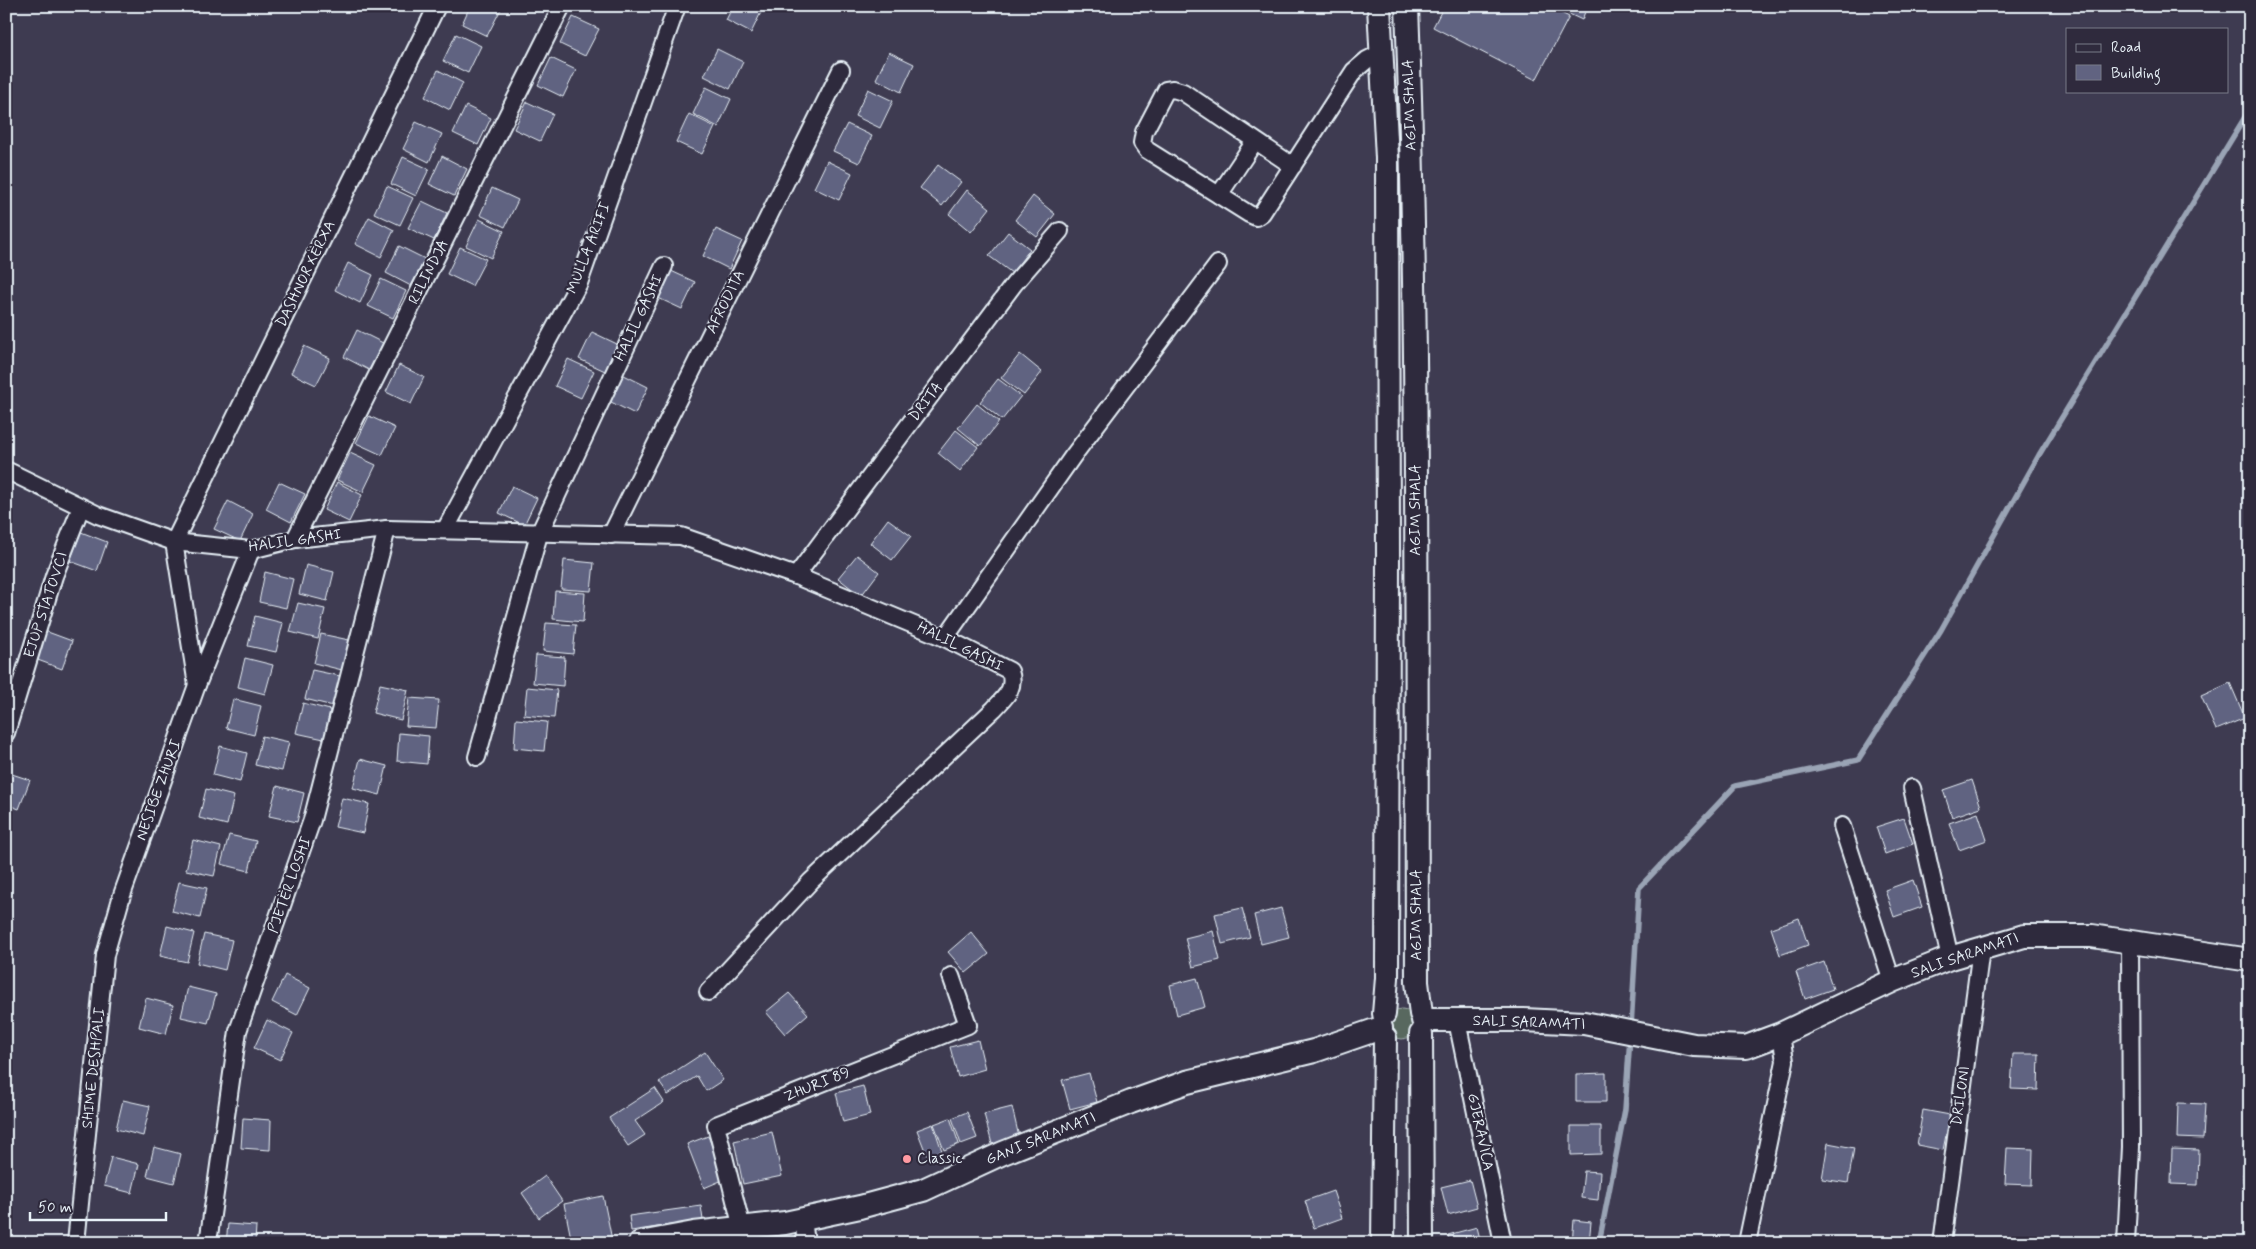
<svg xmlns="http://www.w3.org/2000/svg" width="2256" height="1249" font-family="Mynerve,sans-serif">
<style>
.green{fill:#58685f;stroke:#a0acac}
.lines{fill:none;stroke-linecap:round;stroke-linejoin:round}
.stream{stroke:#9aa4b5;stroke-width:5.5}
.building{fill:#616381;stroke:#e8f1f8}
.street-casing{stroke:#e8f1f8;stroke-width:20}
.secondary-casing{stroke:#e8f1f8;stroke-width:26}
.street{stroke:#2f2a3d;stroke-width:16}
.secondary{stroke:#2f2a3d;stroke-width:22}
.poi-dot{fill:#ff9aa2;stroke:#2f2a3d;stroke-width:2}
.labels{text-anchor:middle;dominant-baseline:central;stroke-width:4.5;stroke-linejoin:round;paint-order:stroke}
.street-label{font-size:15px;fill:#e8f1f8;stroke:#2f2a3d}
.poi-label{font-size:15px;fill:#e8f1f8;stroke:#2f2a3d;text-anchor:start}
</style>
<rect width="100%" height="100%" fill="#3e3b51"/>
<filter id="ink" filterUnits="userSpaceOnUse"><feTurbulence type="fractalNoise" baseFrequency=".02" numOctaves="2"/><feDisplacementMap in="SourceGraphic" scale="10" xChannelSelector="R" yChannelSelector="G"/><feConvolveMatrix kernelMatrix="1 2 1 2 8 2 1 2 1" color-interpolation-filters="sRGB"/></filter>
<g filter="url(#ink)">
<!-- green -->
<circle class="green" cx="1402" cy="1024" r="15"/>
<g class="lines">
<!-- stream -->
<g class="stream">
<polyline points="1631,1028 1639,888 1735,786 1858,760 1941,630 2039,455 2250,109"/>
<polyline points="1599,1243 1625,1109 1630,1037"/>
</g>
</g>
<!-- building -->
<g class="building">
<polygon points="470,6 495,6 501,9 487,36 462,24"/>
<polygon points="733,6 764,6 751,33 726,20"/>
<polygon points="1444,6 1548,6 1569,17 1536,80 1433,27"/>
<polygon points="1552,6 1587,6 1582,20"/>
<polygon points="573,17 599,29 585,56 560,44"/>
<polygon points="456,34 481,46 468,73 443,61"/>
<polygon points="717,49 743,62 730,89 704,76"/>
<polygon points="889,52 914,64 901,92 876,79"/>
<polygon points="551,58 576,70 563,97 538,85"/>
<polygon points="438,70 463,83 450,110 425,97"/>
<polygon points="706,87 731,99 718,127 693,114"/>
<polygon points="868,89 893,101 880,128 855,116"/>
<polygon points="527,102 553,114 540,141 514,129"/>
<polygon points="466,106 491,118 478,145 453,133"/>
<polygon points="689,114 715,127 702,154 676,142"/>
<polygon points="416,122 442,134 429,162 403,149"/>
<polygon points="847,124 872,136 859,163 833,151"/>
<polygon points="442,156 467,169 454,196 429,184"/>
<polygon points="403,157 429,169 416,196 391,184"/>
<polygon points="827,161 852,173 839,200 814,188"/>
<polygon points="938,165 961,182 942,206 920,188"/>
<polygon points="387,186 413,198 400,225 374,213"/>
<polygon points="492,188 518,200 505,227 480,215"/>
<polygon points="967,190 990,208 971,232 949,214"/>
<polygon points="1033,196 1055,214 1037,237 1015,220"/>
<polygon points="422,201 447,213 434,240 408,228"/>
<polygon points="369,217 394,230 381,257 355,244"/>
<polygon points="479,219 504,231 491,258 466,246"/>
<polygon points="716,229 742,241 729,269 703,256"/>
<polygon points="1008,232 1030,249 1012,273 989,256"/>
<polygon points="399,246 425,259 411,286 386,273"/>
<polygon points="460,247 486,259 472,286 447,274"/>
<polygon points="348,263 373,275 360,303 335,290"/>
<polygon points="669,270 695,282 682,309 656,297"/>
<polygon points="381,279 406,291 393,318 368,306"/>
<polygon points="357,330 383,343 369,370 344,357"/>
<polygon points="592,332 617,344 605,371 579,359"/>
<polygon points="304,346 330,358 316,385 291,373"/>
<polygon points="1020,354 1042,372 1024,395 1001,378"/>
<polygon points="568,359 594,371 581,398 555,386"/>
<polygon points="399,365 424,377 411,404 386,392"/>
<polygon points="622,374 648,387 635,414 609,401"/>
<polygon points="998,379 1021,396 1002,420 980,402"/>
<polygon points="977,404 999,422 980,446 958,428"/>
<polygon points="369,416 395,428 382,455 356,443"/>
<polygon points="956,430 978,447 960,471 938,453"/>
<polygon points="350,453 376,465 363,492 337,480"/>
<polygon points="279,482 305,494 291,522 266,509"/>
<polygon points="337,482 362,495 349,522 324,510"/>
<polygon points="512,486 537,498 524,525 499,513"/>
<polygon points="228,501 253,514 240,541 214,529"/>
<polygon points="888,519 911,536 892,560 870,543"/>
<polygon points="81,532 107,542 97,571 70,561"/>
<polygon points="857,555 879,572 861,596 838,578"/>
<polygon points="564,560 594,563 591,591 561,589"/>
<polygon points="306,565 334,572 327,601 299,594"/>
<polygon points="265,572 293,579 286,608 259,602"/>
<polygon points="555,591 585,593 583,622 553,619"/>
<polygon points="298,603 325,609 318,639 290,632"/>
<polygon points="255,616 283,623 276,652 248,646"/>
<polygon points="546,623 576,625 573,654 543,651"/>
<polygon points="45,631 72,641 62,669 35,659"/>
<polygon points="321,634 349,640 342,670 314,663"/>
<polygon points="536,655 565,657 563,686 533,683"/>
<polygon points="245,658 273,665 265,694 238,687"/>
<polygon points="312,670 340,676 333,706 305,699"/>
<polygon points="2230,683 2245,718 2216,730 2201,696"/>
<polygon points="380,684 408,690 401,720 373,713"/>
<polygon points="527,687 557,690 554,718 524,715"/>
<polygon points="409,698 439,700 436,728 406,726"/>
<polygon points="233,699 261,706 254,735 226,728"/>
<polygon points="303,703 330,710 324,739 296,733"/>
<polygon points="516,719 547,722 544,751 514,748"/>
<polygon points="399,733 429,736 427,764 397,761"/>
<polygon points="262,736 289,742 282,771 255,765"/>
<polygon points="220,746 247,753 240,782 213,775"/>
<polygon points="360,759 387,766 380,795 353,788"/>
<polygon points="6,772 30,780 19,809 6,804"/>
<polygon points="1972,780 1981,807 1952,817 1943,790"/>
<polygon points="277,786 304,793 297,822 269,816"/>
<polygon points="206,789 234,796 227,825 199,818"/>
<polygon points="342,798 369,804 363,833 335,827"/>
<polygon points="1978,813 1987,840 1959,850 1949,823"/>
<polygon points="1904,818 1913,844 1885,854 1876,827"/>
<polygon points="229,835 256,841 249,871 221,864"/>
<polygon points="193,840 221,847 214,876 186,870"/>
<polygon points="1913,880 1922,907 1894,917 1885,890"/>
<polygon points="179,882 207,888 200,918 172,911"/>
<polygon points="1242,908 1250,937 1222,944 1215,914"/>
<polygon points="1281,908 1289,937 1261,944 1254,915"/>
<polygon points="1799,918 1808,945 1780,955 1771,928"/>
<polygon points="167,926 194,933 187,962 160,956"/>
<polygon points="1213,931 1220,960 1193,967 1185,938"/>
<polygon points="971,932 989,954 966,973 948,952"/>
<polygon points="204,934 232,940 225,970 197,963"/>
<polygon points="1824,962 1833,989 1805,999 1796,972"/>
<polygon points="285,975 310,988 297,1015 272,1002"/>
<polygon points="1197,978 1205,1007 1177,1015 1170,985"/>
<polygon points="188,987 216,994 208,1023 181,1017"/>
<polygon points="789,993 808,1014 785,1034 766,1012"/>
<polygon points="146,998 173,1005 166,1034 139,1027"/>
<polygon points="267,1020 293,1033 280,1060 254,1048"/>
<polygon points="978,1040 985,1069 958,1077 950,1047"/>
<polygon points="705,1052 723,1080 706,1091 697,1076 668,1095 659,1082"/>
<polygon points="2013,1054 2039,1054 2038,1090 2011,1089"/>
<polygon points="1089,1073 1097,1102 1070,1109 1062,1080"/>
<polygon points="1606,1073 1606,1102 1576,1102 1576,1074"/>
<polygon points="863,1086 870,1115 843,1122 836,1093"/>
<polygon points="655,1088 664,1102 635,1121 645,1135 628,1146 609,1118"/>
<polygon points="123,1100 150,1106 143,1136 116,1129"/>
<polygon points="2178,1103 2205,1104 2203,1139 2177,1138"/>
<polygon points="1012,1107 1019,1137 992,1144 984,1114"/>
<polygon points="1923,1110 1950,1115 1943,1150 1917,1145"/>
<polygon points="967,1112 977,1138 961,1144 952,1118"/>
<polygon points="243,1118 271,1120 270,1150 241,1148"/>
<polygon points="950,1118 959,1144 944,1150 934,1124"/>
<polygon points="933,1124 942,1151 927,1156 917,1130"/>
<polygon points="1571,1126 1601,1126 1601,1154 1571,1155"/>
<polygon points="772,1132 782,1176 743,1184 734,1141"/>
<polygon points="708,1136 725,1179 704,1188 687,1144"/>
<polygon points="1828,1143 1854,1148 1848,1183 1822,1179"/>
<polygon points="2244,1146 2250,1146 2250,1182 2243,1182"/>
<polygon points="154,1147 181,1154 174,1183 147,1176"/>
<polygon points="2007,1148 2033,1149 2032,1185 2005,1184"/>
<polygon points="2172,1149 2199,1150 2198,1185 2171,1184"/>
<polygon points="111,1157 139,1164 132,1193 104,1186"/>
<polygon points="1584,1171 1600,1172 1598,1200 1581,1198"/>
<polygon points="545,1176 562,1201 539,1218 522,1193"/>
<polygon points="1470,1180 1477,1207 1448,1215 1441,1187"/>
<polygon points="1333,1191 1342,1218 1314,1228 1305,1201"/>
<polygon points="603,1196 612,1240 598,1243 572,1243 564,1204"/>
<polygon points="701,1206 703,1220 631,1231 629,1216"/>
<polygon points="1574,1220 1591,1222 1589,1243 1572,1243"/>
<polygon points="228,1224 256,1226 255,1243 226,1243"/>
<polygon points="1477,1227 1481,1243 1450,1243 1448,1235"/>
</g>
<g class="lines">
<defs>
<g id="street">
<polyline points="1293,166 1183,92 1173,89 1166,90 1144,132 1142,143 1147,150 1249,214 1256,217 1262,213 1354,71 1367,60 1381,53"/>
<polyline points="1219,195 1255,141"/>
<path d="M6,470L98,515L174,542L251,550L295,539L387,529L681,536L796,576L945,638L1010,671C1016,689 1005,697 994,709L811,881L708,992"/>
<polyline points="445,530 579,283 677,6"/>
<polyline points="611,535 841,70"/>
<polyline points="295,539 562,6"/>
<polyline points="796,576 1014,284 1060,231"/>
<polyline points="945,638 1073,456 1218,264"/>
<polyline points="197,685 174,542 437,6"/>
<polyline points="6,733 54,576 81,507"/>
<polyline points="477,757 539,534 664,266"/>
<polyline points="1912,788 1950,958"/>
<polyline points="1842,826 1892,981"/>
<polyline points="1457,1021 1503,1243"/>
<polyline points="803,1219 806,1243"/>
<polyline points="742,1228 716,1125 968,1025 951,976"/>
<polyline points="76,1243 105,955 122,895 197,685 251,550"/>
<polyline points="208,1243 238,1031 312,820 387,529"/>
<polyline points="1747,1243 1785,1061 1781,1034"/>
<polyline points="1942,1243 1981,949"/>
<polyline points="2126,1243 2131,1147 2130,942"/>
</g>
<g id="secondary">
<polyline points="1379,6 1387,158 1388,557 1387,978 1384,1014"/>
<path d="M1407,6C1419,331 1416,657 1417,982L1421,1014"/>
<polyline points="1423,1020 1524,1020 1584,1023 1694,1045 1746,1047 1781,1034 1892,981 1950,958 2024,936 2092,936 2250,960"/>
<polyline points="1421,1034 1422,1243"/>
<polyline points="640,1243 694,1233 785,1223 860,1207 923,1190 1003,1153 1131,1102 1187,1082 1314,1051 1381,1028"/>
<polyline points="1383,1243 1385,1038"/>
</g>
</defs>
<!-- street casing -->
<use href="#street" class="street-casing"/>
<!-- secondary casing -->
<use href="#secondary" class="secondary-casing"/>
<!-- street -->
<use href="#street" class="street"/>
<!-- secondary -->
<use href="#secondary" class="secondary"/>
</g>
</g>
<!-- markers -->
<circle class="poi-dot" cx="907" cy="1159" r="5"/>
<g class="labels">
<!-- street labels -->
<g class="street-label">
<text transform="translate(1410 105) rotate(-92)">AGIM SHALA</text>
<text transform="translate(589 248) rotate(-69)">MULLA ARIFI</text>
<text transform="translate(429 272) rotate(-63)">RILINDJA</text>
<text transform="translate(306 274) rotate(-64)">DASHNOR XËRXA</text>
<text transform="translate(726 302) rotate(-64)">AFRODITA</text>
<text transform="translate(639 318) rotate(-65)">HALIL GASHI</text>
<text transform="translate(926 402) rotate(-53)">DRITA</text>
<text transform="translate(1416 510) rotate(-90)">AGIM SHALA</text>
<text transform="translate(295 541) rotate(-8)">HALIL GASHI</text>
<text transform="translate(46 605) rotate(-72)">EJUP STATOVCI</text>
<text transform="translate(960 647) rotate(26)">HALIL GASHI</text>
<text transform="translate(159 790) rotate(-70)">NESIBE ZHURI</text>
<text transform="translate(290 885) rotate(-70)">PJETËR LOSHI</text>
<text transform="translate(1417 915) rotate(-90)">AGIM SHALA</text>
<text transform="translate(1965 956) rotate(-19)">SALI SARAMATI</text>
<text transform="translate(1529 1023) rotate(2)">SALI SARAMATI</text>
<text transform="translate(94 1068) rotate(-84)">SHIME DESHPALI</text>
<text transform="translate(817 1085) rotate(-22)">ZHURI 89</text>
<text transform="translate(1961 1096) rotate(-82)">DRILONI</text>
<text transform="translate(1480 1132) rotate(78)">GJERAVICA</text>
<text transform="translate(1041 1139) rotate(-22)">GANI SARAMATI</text>
</g>
<!-- poi labels -->
<g class="poi-label">
<text x="917" y="1159">Classic</text>
</g>
</g>
<!-- margin -->
<rect width="2256" height="1249" fill="none" stroke="#2f2a3d" stroke-width="25"/>
<rect x="12" y="12" width="2231" height="1224" fill="none" stroke="#e8f1f8" stroke-width="2" filter="url(#ink)"/>
<!-- legend -->
<rect x="2066" y="28" width="162" height="65" fill="#2f2a3d" stroke="#797a88"/>
<rect x="2076" y="44" width="25" height="8" fill="#2f2a3d" stroke="#797a88"/>
<text x="2111" y="52" font-size="15" fill="#e8f1f8">Road</text>
<rect x="2076" y="65" width="25" height="15" fill="#616381" stroke="#797a88"/>
<text x="2111" y="78" font-size="15" fill="#e8f1f8">Building</text>
<!-- scale -->
<path d="M30 1212v8h136v-8" fill="none" stroke="#e8f1f8" stroke-width="2.5"/>
<text x="38" y="1212" font-size="15" fill="#e8f1f8" stroke="#2f2a3d" stroke-width="4" paint-order="stroke">50 m</text>
</svg>
